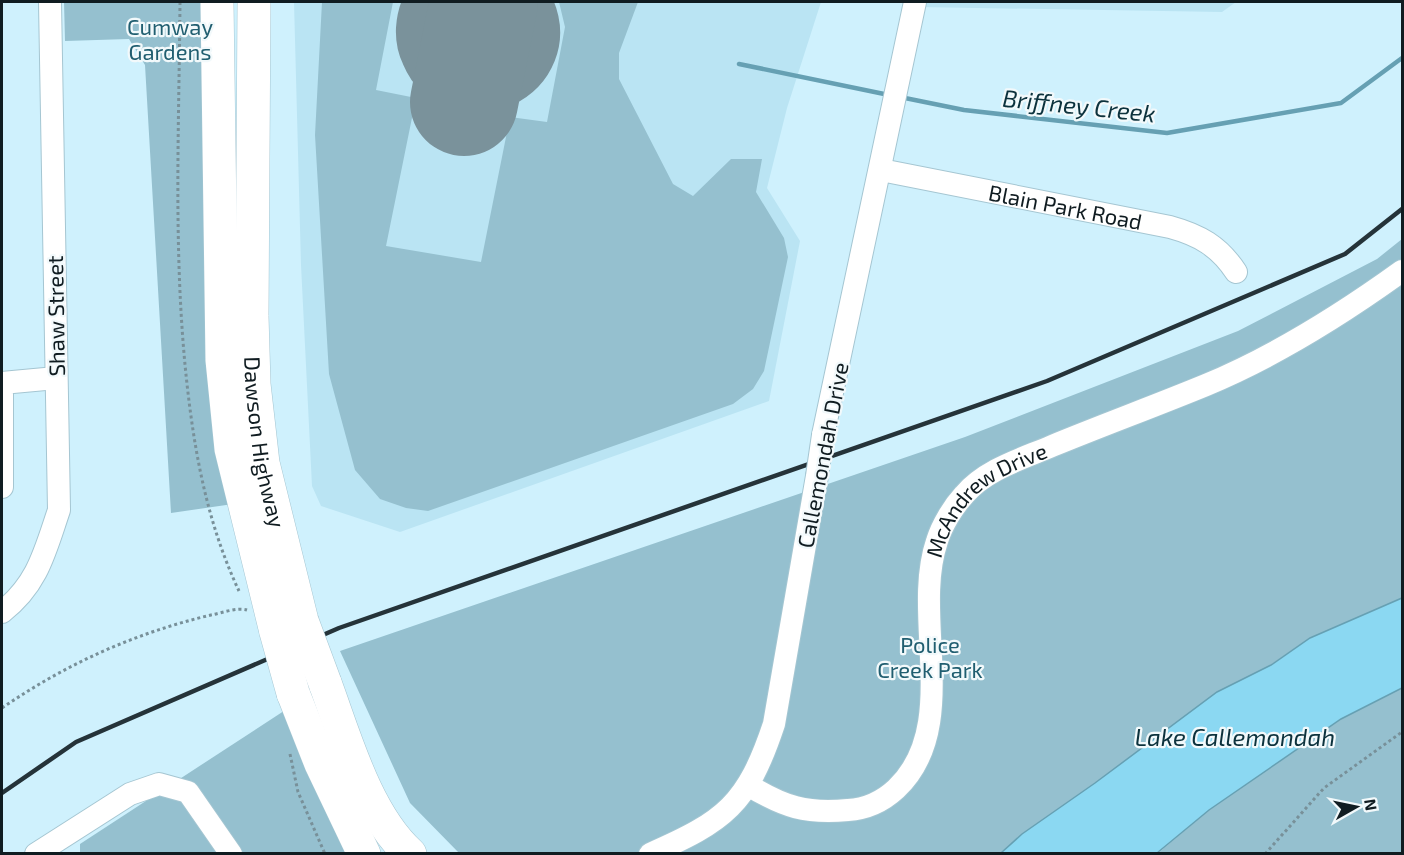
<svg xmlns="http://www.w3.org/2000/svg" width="1404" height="855" font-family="'Exo 2',sans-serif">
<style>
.built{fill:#bae4f3}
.green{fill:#95c0cf}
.water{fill:#8bd8f2;stroke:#66a0b3;stroke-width:1.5}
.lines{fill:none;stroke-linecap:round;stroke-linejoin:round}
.stream{stroke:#66a0b3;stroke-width:4.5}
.taxiway{stroke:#7a929b;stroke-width:44}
.runway{stroke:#7a929b;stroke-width:108}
.minor-casing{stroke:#a5c6d2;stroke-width:24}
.highway-casing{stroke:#a5c6d2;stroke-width:34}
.path{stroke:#789099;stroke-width:3;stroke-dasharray:3 3;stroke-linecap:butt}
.minor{stroke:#fff;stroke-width:22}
.highway{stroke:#fff;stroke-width:33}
.rail{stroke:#253339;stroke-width:4.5}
.minor-bridge-casing{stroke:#a5c6d2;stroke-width:24;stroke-linecap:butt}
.highway-bridge-casing{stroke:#a5c6d2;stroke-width:34;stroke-linecap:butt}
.minor-bridge{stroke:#fff;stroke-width:22}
.highway-bridge{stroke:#fff;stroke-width:33}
.labels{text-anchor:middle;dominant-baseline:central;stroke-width:4.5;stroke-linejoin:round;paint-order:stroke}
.park-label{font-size:22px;fill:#205e70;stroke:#f2f9fb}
.street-label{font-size:22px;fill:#101c21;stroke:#f2f9fb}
.water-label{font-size:24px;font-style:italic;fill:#0c323d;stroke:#f2f9fb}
</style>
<rect width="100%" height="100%" fill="#cff1fd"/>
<!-- built -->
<g class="built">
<polygon points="294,2 821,2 787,108 767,188 800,241 769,401 400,532 321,506 312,486 301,265"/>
<polygon points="921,2 1236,2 1222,12 919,7"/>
</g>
<!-- green -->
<g class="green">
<polygon points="64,2 205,2 233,504 171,513 145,65 129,39 65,41"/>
<polygon points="322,2 393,2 376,90 416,98 386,246 481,262 510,117 547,122 565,27 559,2 638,2 619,53 619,79 673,184 693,196 731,159 762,159 756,192 784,238 788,257 764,371 753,389 733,404 428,511 406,508 380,499 355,470 329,374 315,135"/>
<polygon points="1402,239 1402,598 1310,638 1022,834 1001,853 459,853 410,803 340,651 965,437 1238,331 1377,259"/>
<polygon points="1402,688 1402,853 1157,854 1209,810 1341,719"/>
<polygon points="290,707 358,853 80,854 80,844"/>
</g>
<!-- water -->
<polygon class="water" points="1402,598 1402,688 1341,719 1209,810 1157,853 1001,853 1022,834 1095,783 1217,692 1271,665 1310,638"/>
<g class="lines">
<!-- stream -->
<g class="stream">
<polyline points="739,64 889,95"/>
<polyline points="900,97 964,110 1167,133 1341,103 1402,58"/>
</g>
<!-- taxiway -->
<path class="taxiway" d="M425,2C417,19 415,38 423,55C455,130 569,78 530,2"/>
<!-- runway -->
<polyline class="runway" points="464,102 484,2"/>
<defs>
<g id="minor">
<path id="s1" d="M881,170L1170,227C1199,235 1219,246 1236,272"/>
<polyline points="823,435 915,2"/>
<polyline points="2,487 2,383 56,378"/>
<path d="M2,612C38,584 45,551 59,510L50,2"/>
<path id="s2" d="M748,785C784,807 806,814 848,810C866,809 883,801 896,789C962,727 911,617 937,541C942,525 953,507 964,495C986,469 1022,459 1052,446C1103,425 1155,406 1206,385C1276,356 1341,315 1402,271"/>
<polyline points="36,854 130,794 159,784 188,792 231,854"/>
<path d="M650,854C725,821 747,805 774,724L817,476"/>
</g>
<g id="highway">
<polyline points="217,2 222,360 231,449 276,632"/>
<path id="s3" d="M254,2L252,316L254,384L263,463L302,621"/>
<path d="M325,683C345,737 366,814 410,854"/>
<polyline points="293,693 321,764 364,854"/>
</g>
</defs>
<!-- minor casing -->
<use href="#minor" class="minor-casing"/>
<!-- highway casing -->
<use href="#highway" class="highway-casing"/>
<!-- path -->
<g class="path">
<path d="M180,2C179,130 173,257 187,384C195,456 208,525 239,591"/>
<path d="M2,708C66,664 135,633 211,615C222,613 237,607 247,610"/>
<polyline points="290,754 298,792 325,854"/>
<polyline points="1265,854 1324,788 1402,732"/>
</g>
<!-- minor -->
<use href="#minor" class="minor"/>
<!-- highway -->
<use href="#highway" class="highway"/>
<!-- rail -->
<polyline class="rail" points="2,793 76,742 339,628 1047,381 1345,254 1402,209"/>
<defs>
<polyline id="minor-bridge" points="817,476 823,435"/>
<g id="highway-bridge">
<polyline points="302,621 325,683"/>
<polyline points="276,632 293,693"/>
</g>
</defs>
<!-- minor-bridge casing -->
<use href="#minor-bridge" class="minor-bridge-casing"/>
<!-- highway-bridge casing -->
<use href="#highway-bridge" class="highway-bridge-casing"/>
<!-- minor-bridge -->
<use href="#minor-bridge" class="minor-bridge"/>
<!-- highway-bridge -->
<use href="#highway-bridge" class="highway-bridge"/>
</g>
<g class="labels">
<!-- park labels -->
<g class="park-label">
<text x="170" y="26">Cumway<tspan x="170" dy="25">Gardens</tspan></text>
<text x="930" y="644">Police<tspan x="930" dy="25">Creek Park</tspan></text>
</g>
<!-- street labels -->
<g class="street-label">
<text stroke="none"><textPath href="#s1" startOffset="188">Blain Park Road</textPath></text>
<text transform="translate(55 316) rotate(-91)">Shaw Street</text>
<text stroke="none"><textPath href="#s3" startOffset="441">Dawson Highway</textPath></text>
<text transform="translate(822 455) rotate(-79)">Callemondah Drive</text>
<text stroke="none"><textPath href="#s2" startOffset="483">McAndrew Drive</textPath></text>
</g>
<!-- water labels -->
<g class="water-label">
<text transform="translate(1079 105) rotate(6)">Briffney Creek</text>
<text x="1235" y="736">Lake Callemondah</text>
</g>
</g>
<!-- border -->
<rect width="1404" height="855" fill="none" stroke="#101c21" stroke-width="6"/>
<!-- north arrow -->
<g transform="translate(1356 807) rotate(81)" stroke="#f2f9fb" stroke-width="4.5" paint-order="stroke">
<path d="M0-4.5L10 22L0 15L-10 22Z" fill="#101c21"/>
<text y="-9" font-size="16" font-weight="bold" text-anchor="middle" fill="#101c21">N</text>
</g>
</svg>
